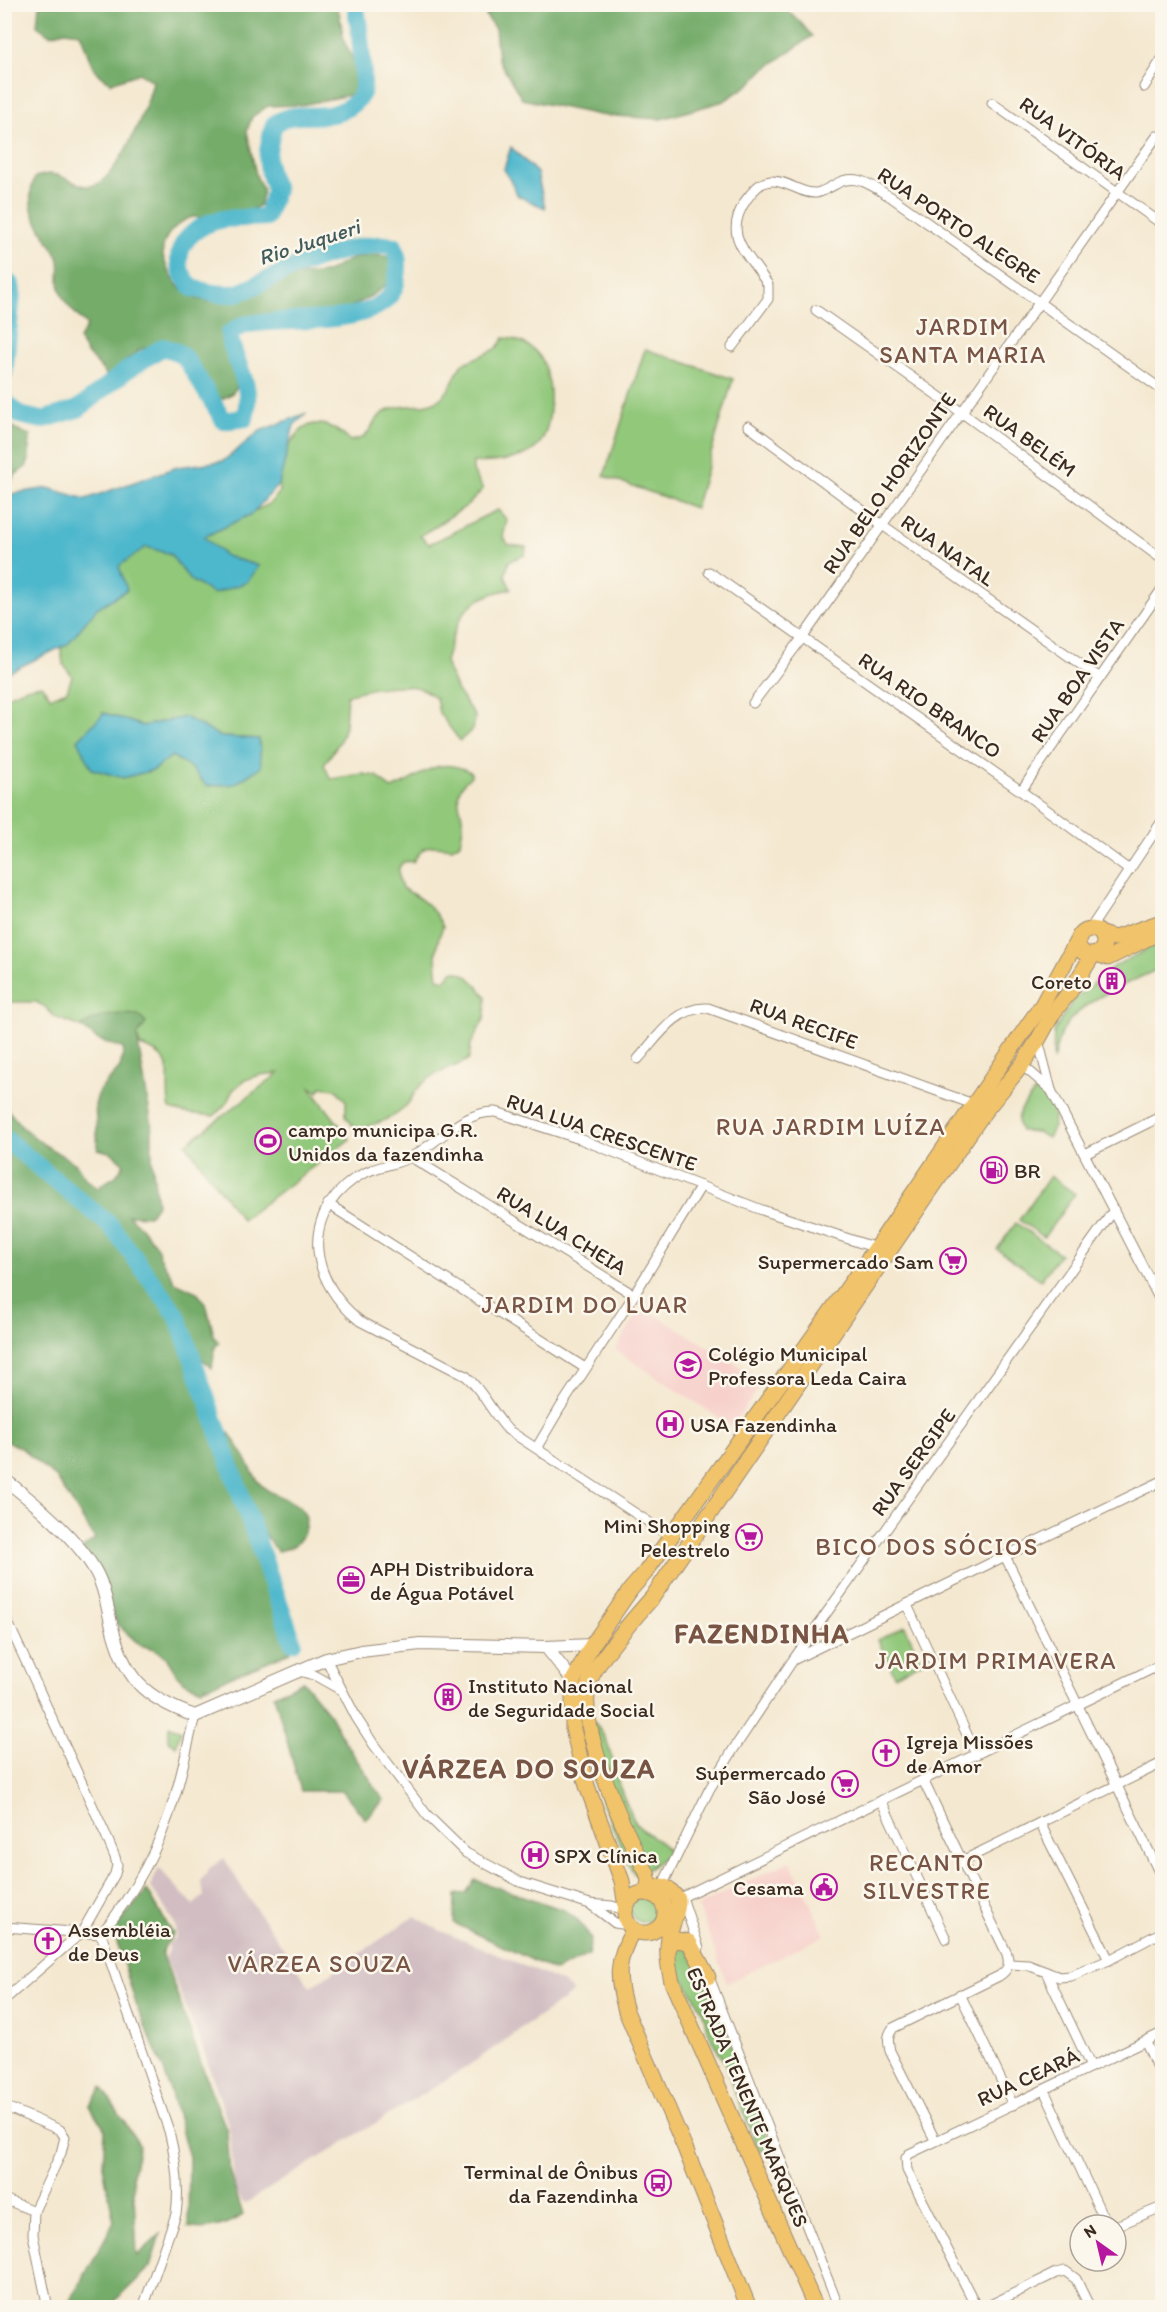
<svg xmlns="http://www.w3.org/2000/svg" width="1167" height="2312" font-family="Itim,sans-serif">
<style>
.built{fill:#f7d0cb}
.industrial{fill:#d2bec2}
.green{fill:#91c87a;stroke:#66794c;stroke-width:1.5;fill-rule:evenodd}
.forest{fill:#74ac6a;stroke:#586b44;stroke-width:1.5}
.water{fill:#4eb7cc;stroke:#447075;stroke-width:1.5}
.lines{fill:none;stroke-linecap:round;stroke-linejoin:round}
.river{stroke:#4eb7cc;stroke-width:18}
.minor-casing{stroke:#988977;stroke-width:11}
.tertiary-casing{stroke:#988977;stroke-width:14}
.primary-casing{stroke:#988977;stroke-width:17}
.minor{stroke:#fff;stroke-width:9}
.tertiary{stroke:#fff;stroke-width:12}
.primary{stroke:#f1c36a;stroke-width:15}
.labels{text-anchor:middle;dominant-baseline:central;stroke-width:5;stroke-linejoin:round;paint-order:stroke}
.street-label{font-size:21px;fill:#3b2a1e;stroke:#fbf7ec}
.poi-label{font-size:21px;fill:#3b2a1e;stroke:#fbf7ec;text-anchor:start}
.water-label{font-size:22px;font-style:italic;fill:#425b5b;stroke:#fbf7ec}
.quarter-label{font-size:24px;letter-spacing:1.5px;fill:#785444;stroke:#fbf7ec}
.district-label{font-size:27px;font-weight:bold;letter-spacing:1.5px;fill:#785444;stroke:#fbf7ec}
</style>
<rect width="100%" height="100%" fill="#fbf7ec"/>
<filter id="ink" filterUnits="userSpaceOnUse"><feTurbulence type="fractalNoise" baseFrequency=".0167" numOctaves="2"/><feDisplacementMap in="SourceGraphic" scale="12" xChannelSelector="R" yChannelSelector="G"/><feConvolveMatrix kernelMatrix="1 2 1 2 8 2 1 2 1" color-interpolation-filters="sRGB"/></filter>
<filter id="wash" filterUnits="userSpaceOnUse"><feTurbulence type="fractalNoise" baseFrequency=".008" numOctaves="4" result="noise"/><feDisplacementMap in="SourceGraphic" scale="24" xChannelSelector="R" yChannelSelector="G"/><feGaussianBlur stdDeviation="1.35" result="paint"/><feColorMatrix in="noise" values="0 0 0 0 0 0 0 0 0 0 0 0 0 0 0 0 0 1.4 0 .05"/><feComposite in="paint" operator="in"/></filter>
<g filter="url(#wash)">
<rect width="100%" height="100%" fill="#f4e8d0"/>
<!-- built -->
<g class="built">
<polygon points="642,1307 764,1381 732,1426 615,1350"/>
<polygon points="790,1861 825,1935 727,1983 698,1906"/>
</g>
<!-- industrial -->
<polygon class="industrial" points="224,1858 246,1894 310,1987 415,1916 439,1930 564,1983 573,1993 465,2068 244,2204 235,2191 230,2132 224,2111 201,2044 166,1959 169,1944 176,1936 175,1924 150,1886 159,1868 193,1905 204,1896 201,1881 210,1868"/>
<!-- green -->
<g class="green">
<path d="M504,338C516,339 528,343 537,353C555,372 556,436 532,451C517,460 490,464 473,462V471L483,489L468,505L420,536L429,544C453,534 474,520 498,510L507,520L503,537L509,545L526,547L525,555L509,561L505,576L511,589C462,598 458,618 445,662L457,691L475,716L473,729L460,741L439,713L436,698C432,696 428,692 424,690C406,681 365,689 347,695L345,726L340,741L324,765L331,779L362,774L377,776L391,789C424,778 433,754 471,772V776C451,793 460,801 463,823C463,830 461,836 460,843L452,848C431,845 425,843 413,862C394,858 398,877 402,888C421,898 434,907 443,927C435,944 435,960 438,978L445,980L452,971C468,971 476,985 486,996L485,1017L471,1044L469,1059C455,1068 440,1070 427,1080C418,1086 415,1093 409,1102C397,1119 374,1125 355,1129L346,1116V1101L336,1089L321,1087L318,1092L309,1086L350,1139L242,1220L186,1144L279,1073L260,1075L245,1080L233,1090L226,1104L214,1116L184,1113L170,1109C163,1077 181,1058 140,1046L137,1035L140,1032L138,1015C116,1014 100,1015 81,1027L55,1017L44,1006L36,1002H5V697L26,688L41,685L51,697L67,691L72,676L63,664L61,649L78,624L98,556L237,520L269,504L280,492L275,477C290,438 308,401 350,441C354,440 360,439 364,437C371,431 374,418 385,412C403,401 426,412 443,396C453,387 455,374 462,364L496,349ZM103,713L143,726L185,717L221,737L259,739L207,786L191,768L172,756L154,770Z"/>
<polygon points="645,349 733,379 695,508 604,476"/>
<path d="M1162,941V967C1131,983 1081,998 1063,1030C1058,1039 1056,1050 1053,1061L1054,1031L1072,1002L1111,968Z"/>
<path d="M1039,1087C1056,1097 1058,1122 1048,1138L1037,1132L1021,1131C1011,1114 1029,1100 1039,1087Z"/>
<polygon points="1050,1176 1075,1194 1044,1237 1019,1220"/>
<polygon points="1016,1223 1060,1254 1041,1280 997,1249"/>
<polygon points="905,1626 921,1662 895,1676 878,1640"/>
<path d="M594,1722C609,1736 612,1762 618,1781C622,1794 628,1808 634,1820C641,1834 660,1837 668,1851L666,1856L638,1876L633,1873L628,1863L602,1802L587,1732Z"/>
<polygon points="169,1725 181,1731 176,1746 168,1740"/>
<circle cx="643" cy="1909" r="13"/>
<polygon points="677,1943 685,1944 701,1974 729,2040 771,2147 760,2152 735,2093 729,2072 707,2029 702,2009 682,1977 673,1953"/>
</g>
<!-- forest -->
<g class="forest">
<path d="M39,5H335L339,12L344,41L365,83L354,94L302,105L268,106L252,117L247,131L256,175L263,190L260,205C246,214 229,218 212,219C198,219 195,213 182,222C170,230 161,241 163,256C165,264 168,270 172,277C198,325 254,288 291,277C301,274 312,275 323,273C333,271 342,262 352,259C366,254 383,254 397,259V268L400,272C380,294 342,317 312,316C291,315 258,309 240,321C208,343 252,373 233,392C231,395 225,397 222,399L208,392L182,352L170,342L141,349L117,368L105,383L106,374L86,352L79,339L87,326C77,314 63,304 60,289C57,279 62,266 58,257C43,229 21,211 35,177C40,176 45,174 49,174C65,173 78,190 94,185C118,178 149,104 153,81L140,73L111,83C87,68 90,56 80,33L65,31L50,35L37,26Z"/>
<polygon points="484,5 781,5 801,23 812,36 762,71 750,84 724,101 661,119 599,115 522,99 498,59 495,29 486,16"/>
<polygon points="5,422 22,433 31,435 29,440 29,460 26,467 15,475 5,491"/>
<path d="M122,1014L138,1015L146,1023L137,1036L152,1127V1159L157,1204L149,1216L128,1215L141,1227L157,1247L160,1257L175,1282L197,1292L207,1307L214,1336L219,1343L215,1347L212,1368L201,1358L189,1368L216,1446L223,1447L229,1433C235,1442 242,1451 247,1461C251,1469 255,1478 261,1485C277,1502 317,1499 303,1534C298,1546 288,1549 277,1551L240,1502L236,1503L290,1652L206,1687L205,1685L202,1689L184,1682L177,1675L166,1657L154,1649L140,1645L117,1624L83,1548L95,1539L57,1479L20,1447L5,1441L4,1105L22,1127L43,1144L76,1164L85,1178L99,1189L101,1185L116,1176L124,1164L112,1153L98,1149L95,1105L99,1091L120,1068L124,1049L97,1039L81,1027C94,1018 106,1015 122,1014Z"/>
<polygon points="303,1681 330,1715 346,1744 384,1800 365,1819 343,1791 301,1791 274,1695"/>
<polygon points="475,1880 564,1910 579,1921 591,1939 588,1955 555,1971 454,1923 455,1895 466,1893"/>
<path d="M147,1890L173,1934L162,1952L208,2083L227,2131L230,2174L243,2215C226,2225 208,2232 188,2227L189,2157L164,2070L137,2007L113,1930Z"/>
<polygon points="102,2087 139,2145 133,2173 137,2256 160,2235 150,2267 109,2307 67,2307 114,2222 103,2166 105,2130 90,2106"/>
</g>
<!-- water -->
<g class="water">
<polygon points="511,147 537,173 545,208 518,196 504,169"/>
<polygon points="307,413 294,425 279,484 252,514 204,537 226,556 259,566 247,582 213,594 190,580 170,554 146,547 119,566 127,590 97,608 68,644 5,674 5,495 48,488 86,499 177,467 223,461 260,431"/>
<polygon points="104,713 143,726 185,717 221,737 259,739 261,767 235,784 207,786 191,768 172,756 154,770 123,778 92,769 78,740"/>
</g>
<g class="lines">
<!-- river -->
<g class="river">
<polyline points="4,279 11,285 12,293 4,374"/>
<path d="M4,400L19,415L42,420L78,409L126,371L163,347L177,352L186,359L224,421L245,418C254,381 235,368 229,334C234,331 239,326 245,325C283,315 392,333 397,277C399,265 398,258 394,246C365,239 306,262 279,274C266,280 251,289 237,293C221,296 207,292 192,288C188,282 181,275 180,268C174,241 200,223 224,219C238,218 253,218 266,217L276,189C263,163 267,152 274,124C295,110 310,119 332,114C343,112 357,103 362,93C366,85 358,14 355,4"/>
<polyline points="4,1138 111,1226 177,1315 293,1642"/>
</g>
</g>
</g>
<g filter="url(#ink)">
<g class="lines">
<defs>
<g id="minor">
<polyline points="1144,87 1162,59"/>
<polyline points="992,103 1162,224"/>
<polyline points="816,310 961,412 1162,559"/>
<path d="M732,347L768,299V285C749,253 721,238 746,200C753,191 759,182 771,181C787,180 800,194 816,193C823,192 830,187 836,184C857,172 873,187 891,197L1162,390"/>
<polyline points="748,426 881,524 1100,678"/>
<polyline points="709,572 1021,791 1129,870"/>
<polyline points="753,703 803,637 1157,136"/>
<polyline points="1021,791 1162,589"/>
<polyline points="1090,929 1162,821"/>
<polyline points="1038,1040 1051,1090 1162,1304"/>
<path d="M638,1059C657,1038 676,1006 708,1008L973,1104"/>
<polyline points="1022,1065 1051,1090"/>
<polyline points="1085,1154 1162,1116"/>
<polyline points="411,1157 634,1295"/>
<polyline points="328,1204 585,1368"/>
<polyline points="537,1447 560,1408 634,1295 701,1186"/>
<path d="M670,1536L508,1430C492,1413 483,1391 466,1376L360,1321C312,1283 298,1219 354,1179C374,1165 395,1166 413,1156C440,1141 463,1111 496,1112L580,1139L762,1210L876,1248"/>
<polyline points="1005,1556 1162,1878"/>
<polyline points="907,1605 976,1754"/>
<polyline points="4,1614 105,1833 115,1857 117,1865 115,1874 82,1932 4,2000"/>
<polyline points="326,1659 356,1717 374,1745 427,1815 466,1853 520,1882 590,1904 612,1906 625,1910"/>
<polyline points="795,1659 1005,1556 1162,1481"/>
<polyline points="300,1671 316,1676 341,1690"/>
<path d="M923,1780L1007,1954C1010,1965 1008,1970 999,1976L893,2028C887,2036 888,2041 890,2051L935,2140"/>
<polyline points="881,1800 946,1939"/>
<polyline points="1040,1823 1109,1960"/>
<polyline points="962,1861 1162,1763"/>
<polyline points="662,1886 709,1790 733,1750 793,1660 1114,1210"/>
<polyline points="682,1897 699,1948"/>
<polyline points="678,1899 1162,1664"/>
<polyline points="590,1904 615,1923 629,1925"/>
<path d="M4,1927L101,1934C134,1894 160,1846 175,1796C183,1770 188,1742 195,1716"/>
<path d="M101,1934L169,2131C176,2159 180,2186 176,2214L143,2308"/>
<polyline points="1009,1964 1028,1965 1059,1977 1071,1976 1109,1960 1162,1932"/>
<polyline points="707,1972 839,2308"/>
<polyline points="1046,1972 1091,2067"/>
<polyline points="960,1994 1013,2105"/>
<polyline points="1146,2042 1162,2079"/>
<polyline points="1044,2090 1101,2213 1111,2225"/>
<polyline points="4,2106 60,2130 65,2137 61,2153 34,2211"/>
<polyline points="4,2199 34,2211 33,2235 48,2308"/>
<polyline points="1116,2226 1162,2207"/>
<polyline points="977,2308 907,2170 906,2158 909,2154 1162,2033"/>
<polyline points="984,2308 1056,2273 1065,2271 1076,2279 1090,2308"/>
</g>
<g id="tertiary">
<path d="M4,1479C34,1502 80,1541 97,1574C105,1589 107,1606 111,1623C124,1678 142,1697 195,1716L326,1659L361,1651L420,1644L546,1647L592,1645"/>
<polyline points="546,1647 573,1681"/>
</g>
<g id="primary">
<circle cx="1091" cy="942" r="13"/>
<polyline points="1101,934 1115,938 1161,922"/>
<polyline points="1096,954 1108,958 1162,931"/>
<path d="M646,1893L649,1881L647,1873C625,1833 576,1726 589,1683C595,1662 636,1616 652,1598L984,1112L1022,1065L1038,1040L1053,1013L1069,993L1093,955"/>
<circle cx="645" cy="1913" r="20"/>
<path d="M652,1895L654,1889L662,1886L669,1889L678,1899C679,1912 671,1924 669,1938C666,1953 669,1968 672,1982L816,2308"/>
<polyline points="626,1907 622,1881 587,1786 573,1729 573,1681 592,1645 631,1589 645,1573 876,1248 1028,1025 1042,1005 1079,937"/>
<path d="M633,1930C616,1961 616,1977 626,2011L685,2148L749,2308"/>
<polyline points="668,1950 671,1943 677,1940 689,1942 708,1977"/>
</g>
</defs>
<!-- minor casing -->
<use href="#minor" class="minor-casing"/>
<!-- tertiary casing -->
<use href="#tertiary" class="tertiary-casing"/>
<!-- primary casing -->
<use href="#primary" class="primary-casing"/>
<!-- minor -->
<use href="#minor" class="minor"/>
<!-- tertiary -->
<use href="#tertiary" class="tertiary"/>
<!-- primary -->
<use href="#primary" class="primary"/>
</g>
</g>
<!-- icons -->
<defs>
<symbol id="building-ring" viewBox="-11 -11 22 22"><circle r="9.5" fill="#fbf7ec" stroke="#b5179e" stroke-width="1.5"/><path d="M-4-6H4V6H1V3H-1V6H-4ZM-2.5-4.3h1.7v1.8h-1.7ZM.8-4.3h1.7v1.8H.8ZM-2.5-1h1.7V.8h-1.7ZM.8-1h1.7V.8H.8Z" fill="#b5179e"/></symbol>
<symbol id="stadium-ring" viewBox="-11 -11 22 22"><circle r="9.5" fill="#fbf7ec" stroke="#b5179e" stroke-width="1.5"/><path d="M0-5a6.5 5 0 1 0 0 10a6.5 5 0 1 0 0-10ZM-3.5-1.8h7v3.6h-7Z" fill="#b5179e"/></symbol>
<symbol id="fuel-ring" viewBox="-11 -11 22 22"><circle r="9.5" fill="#fbf7ec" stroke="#b5179e" stroke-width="1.5"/><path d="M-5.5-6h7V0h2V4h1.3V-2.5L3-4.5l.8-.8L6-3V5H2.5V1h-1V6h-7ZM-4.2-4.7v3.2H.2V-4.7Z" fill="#b5179e"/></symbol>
<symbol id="supermarket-ring" viewBox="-11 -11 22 22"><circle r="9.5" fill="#fbf7ec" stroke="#b5179e" stroke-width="1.5"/><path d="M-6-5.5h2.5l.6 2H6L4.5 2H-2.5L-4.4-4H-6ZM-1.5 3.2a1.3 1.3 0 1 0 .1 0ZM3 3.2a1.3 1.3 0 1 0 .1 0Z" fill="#b5179e"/></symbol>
<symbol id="school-ring" viewBox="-11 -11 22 22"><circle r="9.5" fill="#fbf7ec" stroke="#b5179e" stroke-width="1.5"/><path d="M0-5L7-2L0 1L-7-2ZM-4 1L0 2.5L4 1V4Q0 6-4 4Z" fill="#b5179e"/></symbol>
<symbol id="hospital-ring" viewBox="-11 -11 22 22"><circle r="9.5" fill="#fbf7ec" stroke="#b5179e" stroke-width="1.5"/><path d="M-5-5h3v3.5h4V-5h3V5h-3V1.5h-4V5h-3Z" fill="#b5179e"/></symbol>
<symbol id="office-ring" viewBox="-11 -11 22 22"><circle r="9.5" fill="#fbf7ec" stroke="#b5179e" stroke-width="1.5"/><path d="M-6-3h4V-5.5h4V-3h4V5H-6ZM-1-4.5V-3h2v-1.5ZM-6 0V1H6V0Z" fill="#b5179e"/></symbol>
<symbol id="church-ring" viewBox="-11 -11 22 22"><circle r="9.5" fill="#fbf7ec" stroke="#b5179e" stroke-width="1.5"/><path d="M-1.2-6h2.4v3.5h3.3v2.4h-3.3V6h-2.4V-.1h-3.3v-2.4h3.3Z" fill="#b5179e"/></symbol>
<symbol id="civic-ring" viewBox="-11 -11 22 22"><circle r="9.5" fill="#fbf7ec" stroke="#b5179e" stroke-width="1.5"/><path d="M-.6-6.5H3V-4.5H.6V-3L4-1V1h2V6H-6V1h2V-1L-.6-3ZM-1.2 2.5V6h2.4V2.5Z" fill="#b5179e"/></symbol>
<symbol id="bus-ring" viewBox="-11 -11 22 22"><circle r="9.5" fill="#fbf7ec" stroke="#b5179e" stroke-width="1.5"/><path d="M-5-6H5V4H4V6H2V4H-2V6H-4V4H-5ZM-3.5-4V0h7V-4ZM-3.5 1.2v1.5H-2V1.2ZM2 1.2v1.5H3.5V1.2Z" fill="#b5179e"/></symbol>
</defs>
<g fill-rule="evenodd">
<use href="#building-ring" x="1097" y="966" width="30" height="30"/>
<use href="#stadium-ring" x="253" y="1126" width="30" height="30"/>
<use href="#fuel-ring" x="979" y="1155" width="30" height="30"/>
<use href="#supermarket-ring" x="938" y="1246" width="30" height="30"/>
<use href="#school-ring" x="673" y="1350" width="30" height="30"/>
<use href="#hospital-ring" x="655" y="1409" width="30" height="30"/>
<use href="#supermarket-ring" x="734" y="1522" width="30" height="30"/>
<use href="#office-ring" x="336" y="1565" width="30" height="30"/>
<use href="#building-ring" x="433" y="1682" width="30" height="30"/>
<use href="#church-ring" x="871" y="1738" width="30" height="30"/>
<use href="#supermarket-ring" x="830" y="1769" width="30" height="30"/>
<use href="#hospital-ring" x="520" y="1840" width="30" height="30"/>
<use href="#civic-ring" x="809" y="1872" width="30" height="30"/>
<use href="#church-ring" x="33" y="1926" width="30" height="30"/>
<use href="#bus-ring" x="643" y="2168" width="30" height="30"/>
</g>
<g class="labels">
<!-- street labels -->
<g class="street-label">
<text transform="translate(1073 138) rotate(36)">RUA VITÓRIA</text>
<text transform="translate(959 225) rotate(34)">RUA PORTO ALEGRE</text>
<text transform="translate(1030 440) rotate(36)">RUA BELÉM</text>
<text transform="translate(889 483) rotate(-55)">RUA BELO HORIZONTE</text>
<text transform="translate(948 550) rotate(35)">RUA NATAL</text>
<text transform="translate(1077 680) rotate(-55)">RUA BOA VISTA</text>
<text transform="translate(930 705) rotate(35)">RUA RIO BRANCO</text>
<text transform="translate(804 1023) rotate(20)">RUA RECIFE</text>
<text transform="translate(602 1132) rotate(19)">RUA LUA CRESCENTE</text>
<text transform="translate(562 1230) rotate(32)">RUA LUA CHEIA</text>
<text transform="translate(913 1462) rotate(-54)">RUA SERGIPE</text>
<text transform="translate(1028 2077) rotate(-25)">RUA CEARÁ</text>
<text transform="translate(748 2097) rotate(67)">ESTRADA TENENTE MARQUES</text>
</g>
<!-- poi labels -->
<g class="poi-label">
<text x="1092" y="981" text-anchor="end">Coreto</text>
<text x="288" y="1129">campo municipa G.R.<tspan x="288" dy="24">Unidos da fazendinha</tspan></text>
<text x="1014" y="1170">BR</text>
<text x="934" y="1261" text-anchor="end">Supermercado Sam</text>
<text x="708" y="1353">Colégio Municipal<tspan x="708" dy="24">Professora Leda Caira</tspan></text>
<text x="690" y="1424">USA Fazendinha</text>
<text x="730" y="1525" text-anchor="end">Mini Shopping<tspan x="730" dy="24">Pelestrelo</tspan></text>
<text x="370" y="1568">APH Distribuidora<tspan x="370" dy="24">de Água Potável</tspan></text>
<text x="468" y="1685">Instituto Nacional<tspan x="468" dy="24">de Seguridade Social</tspan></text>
<text x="906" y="1741">Igreja Missões<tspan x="906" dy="24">de Amor</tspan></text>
<text x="826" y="1772" text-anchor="end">Suṕermercado<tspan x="826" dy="24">São José</tspan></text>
<text x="554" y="1855">SPX Clínica</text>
<text x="804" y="1887" text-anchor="end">Cesama</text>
<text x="68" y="1929">Assembléia<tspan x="68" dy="24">de Deus</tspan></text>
<text x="638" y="2171" text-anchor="end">Terminal de Ônibus<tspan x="638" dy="24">da Fazendinha</tspan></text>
</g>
<!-- water labels -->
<g class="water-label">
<text transform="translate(309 242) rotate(-18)">Rio Juqueri</text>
</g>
<!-- quarter labels -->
<g class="quarter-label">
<text x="963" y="326">JARDIM<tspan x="963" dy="28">SANTA MARIA</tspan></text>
<text x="831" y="1126">RUA JARDIM LUÍZA</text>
<text x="585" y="1304">JARDIM DO LUAR</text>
<text x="927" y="1546">BICO DOS SÓCIOS</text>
<text x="996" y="1660">JARDIM PRIMAVERA</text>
<text x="927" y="1862">RECANTO<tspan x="927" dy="28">SILVESTRE</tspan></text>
<text x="320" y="1963">VÁRZEA SOUZA</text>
</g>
<!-- district labels -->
<g class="district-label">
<text x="762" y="1633">FAZENDINHA</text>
<text x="529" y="1768">VÁRZEA DO SOUZA</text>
</g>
</g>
<!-- margin -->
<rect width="1167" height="2312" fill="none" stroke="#fbf7ec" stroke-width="24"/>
<!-- north arrow -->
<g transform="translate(1098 2243) rotate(326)"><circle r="28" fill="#fbf7ec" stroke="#aea59a" stroke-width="1.5"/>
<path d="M0-4.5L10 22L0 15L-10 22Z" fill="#b5179e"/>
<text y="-9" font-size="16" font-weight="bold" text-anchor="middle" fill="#3b2a1e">N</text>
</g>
</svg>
